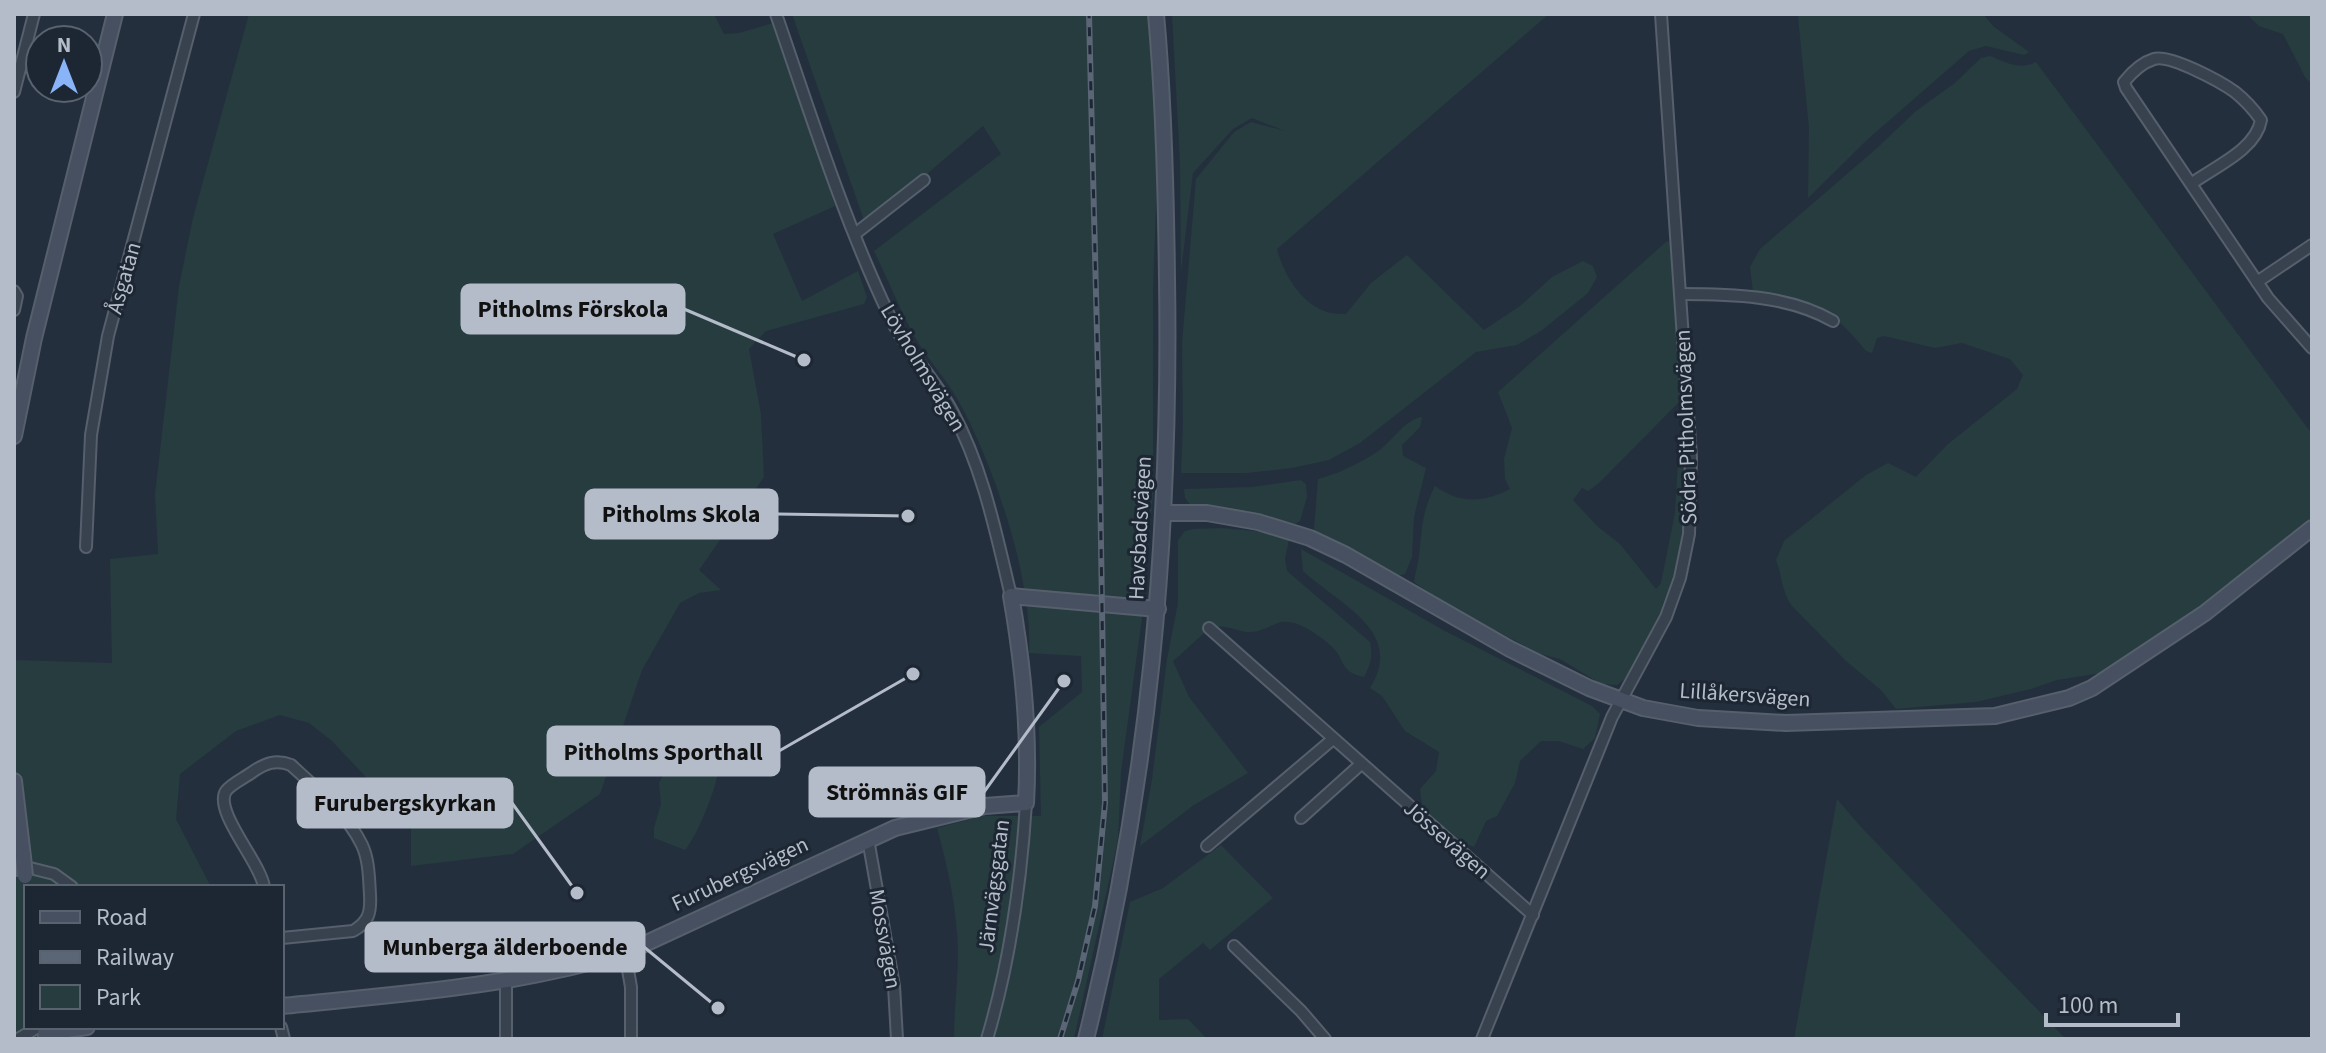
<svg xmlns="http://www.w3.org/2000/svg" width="2326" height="1053" font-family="'Source Sans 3',sans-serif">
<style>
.green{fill:#263c3f}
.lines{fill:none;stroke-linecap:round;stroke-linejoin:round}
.street-casing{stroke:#565f6c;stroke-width:14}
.secondary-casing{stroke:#565f6c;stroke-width:18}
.street{stroke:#38414e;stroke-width:10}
.secondary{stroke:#465061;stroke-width:14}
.rail-casing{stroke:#5a6575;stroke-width:6}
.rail{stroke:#1d2633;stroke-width:3;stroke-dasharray:9;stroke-linecap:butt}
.secondary-bridge-casing{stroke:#565f6c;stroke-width:18;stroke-linecap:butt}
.secondary-bridge{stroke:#465061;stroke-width:14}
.labels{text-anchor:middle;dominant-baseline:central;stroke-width:6;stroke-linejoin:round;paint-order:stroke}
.street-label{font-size:22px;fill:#b4bcc9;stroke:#1d2633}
.leader{fill:none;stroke:#b4bcc9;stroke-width:3}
.callout-dot{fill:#b4bcc9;stroke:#1d2633;stroke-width:3}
.callout{fill:#b4bcc9;stroke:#b4bcc9;stroke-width:3}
.callout-label{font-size:24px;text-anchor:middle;font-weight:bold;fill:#111}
</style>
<rect width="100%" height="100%" fill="#242f3e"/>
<!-- green -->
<g class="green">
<polygon points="249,14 714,14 724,34 739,33 773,23 835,206 773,234 802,301 858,271 867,297 864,304 766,331 749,349 761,414 764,477 699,570 721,590 699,593 680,603 642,670 600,794 513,854 411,866 411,825 332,741 309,723 280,715 236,731 180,774 176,819 211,887 26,887 26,1027 72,1027 50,1029 25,1039 14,1039 14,660 112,663 110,559 158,554 155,494 179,286 193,218"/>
<path d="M792,14H1149L1159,121L1153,291V493L1144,603L1121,772L1118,840L1074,1039L954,1038C954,1009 958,980 958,951C957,909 948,868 937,828L983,816H1041L1039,727L1082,692L1081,656L1029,653C1033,579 994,465 958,400C945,377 926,358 913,334C899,307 887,278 874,251L1001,154L983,126L866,226Z"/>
<path d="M1172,14H1549L1277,249C1283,273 1301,304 1327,312C1333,314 1341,314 1346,314L1371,283L1407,255L1484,330L1520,306L1552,277L1583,261L1593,266L1597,277L1588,293L1541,331L1517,345L1476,352L1360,443L1329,460L1292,468L1247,473H1181L1183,424L1182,343L1196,179L1234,132L1251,122L1285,131L1252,118L1233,129L1193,173L1181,271L1180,163Z"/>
<polygon points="1800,14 1983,14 1993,26 2029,52 2024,55 1986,46 1969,51 1869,138 1808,198 1809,128 1798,17"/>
<polygon points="2247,14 2312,14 2312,84 2305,77 2283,34 2259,26"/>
<path d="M1990,56C2005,62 2021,71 2036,62L2312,434V517L2154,643L2101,673L2057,680L2031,689L1976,702L1896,709L1881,690L1846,661L1792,606C1782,593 1782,575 1776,560L1784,541L1866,475L1888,463L1916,477L1948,444L2017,389L2023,375L2010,359L1962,343L1935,348L1884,336L1877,338L1872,353L1866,351C1826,302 1814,303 1753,293L1750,267L1760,249L1877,148L1916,111L1955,83L1981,58Z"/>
<path d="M1667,241L1670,243L1682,399L1598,484L1588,491L1582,488L1573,500L1597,526L1620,544L1656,589L1661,583L1675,513L1678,461L1683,457L1686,460L1685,530L1673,586L1663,603L1660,617L1626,678L1617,685L1601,684L1560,659L1540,654L1442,602L1414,582C1415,573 1418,565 1419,556C1422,529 1422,511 1435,486C1460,504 1483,503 1510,489L1505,479L1504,459L1512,428L1498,392Z"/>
<path d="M1422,417L1420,427L1402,445L1403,456L1426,468L1414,517L1412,557L1405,574L1396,576L1323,537L1314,529L1318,479C1338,474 1360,463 1377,452C1392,442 1405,419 1422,417Z"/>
<polygon points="1301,480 1306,484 1307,497 1300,521 1295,524 1259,515 1207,512 1193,508 1185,498 1184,489 1252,487"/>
<path d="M1222,528L1264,532L1289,540L1285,559L1287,571L1370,642C1373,656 1371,664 1364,677C1338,672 1346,658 1330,645C1319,635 1297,619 1281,622C1271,625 1262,631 1252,632C1240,633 1227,624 1215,627C1204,630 1184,653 1173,661L1189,697L1248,773L1194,805L1140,846L1152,779L1167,659L1178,603V540L1185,531L1194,529Z"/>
<path d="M1301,549L1445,631L1592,706L1600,714L1595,738L1583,749L1559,741H1541L1520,761L1515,783L1497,816L1486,821L1474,847L1463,843L1423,815L1420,789L1436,771L1439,752L1405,731L1382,696L1370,688C1406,631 1338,604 1303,571Z"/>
<path d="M682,747L718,759C723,776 697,837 685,850L654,838V828L661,804L659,783L676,750Z"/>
<polygon points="1837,799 1861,827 2066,1039 1794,1039"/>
<polygon points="1221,845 1273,898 1210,950 1203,943 1159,979 1159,1020 1188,1019 1207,1039 1102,1039 1130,902 1163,888"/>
</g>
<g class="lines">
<defs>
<g id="street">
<path d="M776,14C811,115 843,218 889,315C905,350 934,377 952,411C983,468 996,533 1011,596"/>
<polyline points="14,92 34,14"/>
<path d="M2191,184C2214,167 2256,150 2261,120C2254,110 2245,100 2235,92C2221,82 2170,54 2154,59C2141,63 2132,72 2124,82L2126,88L2268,298L2312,348"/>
<polyline points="855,234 924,180"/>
<polyline points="2257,282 2312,245"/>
<polyline points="14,291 17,296 14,310"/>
<path d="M1680,294C1731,294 1788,295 1833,321"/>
<polyline points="86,547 91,435 108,336 194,14"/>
<polyline points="1209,628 1533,915"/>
<polyline points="1301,818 1361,764"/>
<polyline points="868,839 894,986 897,1039"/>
<polyline points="1207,846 1333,739"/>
<polyline points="14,864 54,874 72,887"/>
<path d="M264,887C261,863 213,811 226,791C231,784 244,778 251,773C265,763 276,759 291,765C316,788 347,814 362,845C369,860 369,878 370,895C371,912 369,922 353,931L282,938"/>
<polyline points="1234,946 1301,1011 1325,1039"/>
<polyline points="625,953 631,987 631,1039"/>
<polyline points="281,1027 284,1039"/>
<polyline points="18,1039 38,1027"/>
<polyline points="506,1039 506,982"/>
<path d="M987,1039C1010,962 1021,884 1026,803"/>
<polyline points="1482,1039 1612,717 1666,617 1680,578 1689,534 1691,457 1661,14"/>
</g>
<g id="secondary">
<polyline points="14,436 34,338 115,14"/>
<polyline points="1163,513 1207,513 1258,522 1310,538 1346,555 1510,649 1589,688 1643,708 1698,718 1786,723 1995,716 2069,698 2092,688 2205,613 2312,528"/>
<polyline points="14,781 23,857"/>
<path d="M282,1006C400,994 511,987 625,953L895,828L985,806L1026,803C1030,734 1023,664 1011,596L1158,609"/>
<polyline points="45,1033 87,1027"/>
<path d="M1086,1039C1149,786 1171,540 1167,279C1166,191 1164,102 1156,14"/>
</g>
</defs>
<!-- street casing -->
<use href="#street" class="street-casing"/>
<!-- secondary casing -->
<use href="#secondary" class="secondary-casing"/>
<!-- street -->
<use href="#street" class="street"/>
<!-- secondary -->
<use href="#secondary" class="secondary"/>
<defs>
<polyline id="rail" points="1060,1039 1078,981 1095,906 1105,803 1099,413 1089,14"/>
</defs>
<!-- rail casing -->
<use href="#rail" class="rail-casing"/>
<!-- rail -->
<use href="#rail" class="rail"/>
<defs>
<polyline id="secondary-bridge" points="23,857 25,876"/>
</defs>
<!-- secondary-bridge casing -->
<use href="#secondary-bridge" class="secondary-bridge-casing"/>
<!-- secondary-bridge -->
<use href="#secondary-bridge" class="secondary-bridge"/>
</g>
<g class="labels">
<!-- street labels -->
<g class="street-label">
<text transform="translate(124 278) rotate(-74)">Åsgatan</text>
<text transform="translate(923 368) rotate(59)">Lövholmsvägen</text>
<text transform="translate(1686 427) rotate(-92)">Södra Pitholmsvägen</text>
<text transform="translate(1140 528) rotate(-87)">Havsbadsvägen</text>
<text transform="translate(1745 695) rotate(4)">Lillåkersvägen</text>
<text transform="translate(1447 840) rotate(41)">Jössevägen</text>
<text transform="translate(740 874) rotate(-25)">Furubergsvägen</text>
<text transform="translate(994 886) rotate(-83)">Järnvägsgatan</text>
<text transform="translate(885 939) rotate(80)">Mossvägen</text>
</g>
</g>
<!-- callouts -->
<path class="leader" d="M804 360L684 309M908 516L777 514M913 674L779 751M1064 681L984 792M577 893L512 803M718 1008L644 947"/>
<g class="callout-dot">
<circle cx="804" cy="360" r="8"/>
<circle cx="908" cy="516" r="8"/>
<circle cx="913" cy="674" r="8"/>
<circle cx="1064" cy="681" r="8"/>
<circle cx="577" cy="893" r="8"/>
<circle cx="718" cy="1008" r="8"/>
</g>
<g class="callout">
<rect x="462" y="285" width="222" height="48" rx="8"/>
<rect x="586" y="490" width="191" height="48" rx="8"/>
<rect x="548" y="727" width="231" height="48" rx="8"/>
<rect x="810" y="768" width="174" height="48" rx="8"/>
<rect x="298" y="779" width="214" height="48" rx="8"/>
<rect x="366" y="923" width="278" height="48" rx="8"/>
</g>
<g class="callout-label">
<text x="573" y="317">Pitholms Förskola</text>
<text x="681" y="522">Pitholms Skola</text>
<text x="663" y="760">Pitholms Sporthall</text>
<text x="897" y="800">Strömnäs GIF</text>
<text x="405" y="811">Furubergskyrkan</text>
<text x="505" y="955">Munberga älderboende</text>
</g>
<!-- border -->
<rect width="2326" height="1053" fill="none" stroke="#b4bcc9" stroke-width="32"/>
<!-- legend -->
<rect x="24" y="885" width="260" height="144" fill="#1d2633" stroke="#59626f" stroke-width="2"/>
<rect x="40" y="911" width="40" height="12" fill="#465061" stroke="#59626f" stroke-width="2"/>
<text x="96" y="925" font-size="24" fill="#b4bcc9">Road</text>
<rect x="40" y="951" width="40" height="12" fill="#5a6575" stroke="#59626f" stroke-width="2"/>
<text x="96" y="965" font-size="24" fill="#b4bcc9">Railway</text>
<rect x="40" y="985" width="40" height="24" fill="#263c3f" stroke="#59626f" stroke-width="2"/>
<text x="96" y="1005" font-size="24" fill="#b4bcc9">Park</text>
<!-- north arrow -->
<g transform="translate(64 64)"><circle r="38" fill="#1d2633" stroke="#59626f" stroke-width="2"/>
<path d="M0-6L14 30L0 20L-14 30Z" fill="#8ab4f8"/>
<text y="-12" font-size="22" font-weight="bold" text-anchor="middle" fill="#b4bcc9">N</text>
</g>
<!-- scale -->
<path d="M2046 1013v12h132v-12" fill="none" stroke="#b4bcc9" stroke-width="4"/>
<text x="2058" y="1013" font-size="24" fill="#b4bcc9" stroke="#1d2633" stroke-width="6" paint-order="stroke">100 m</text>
</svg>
